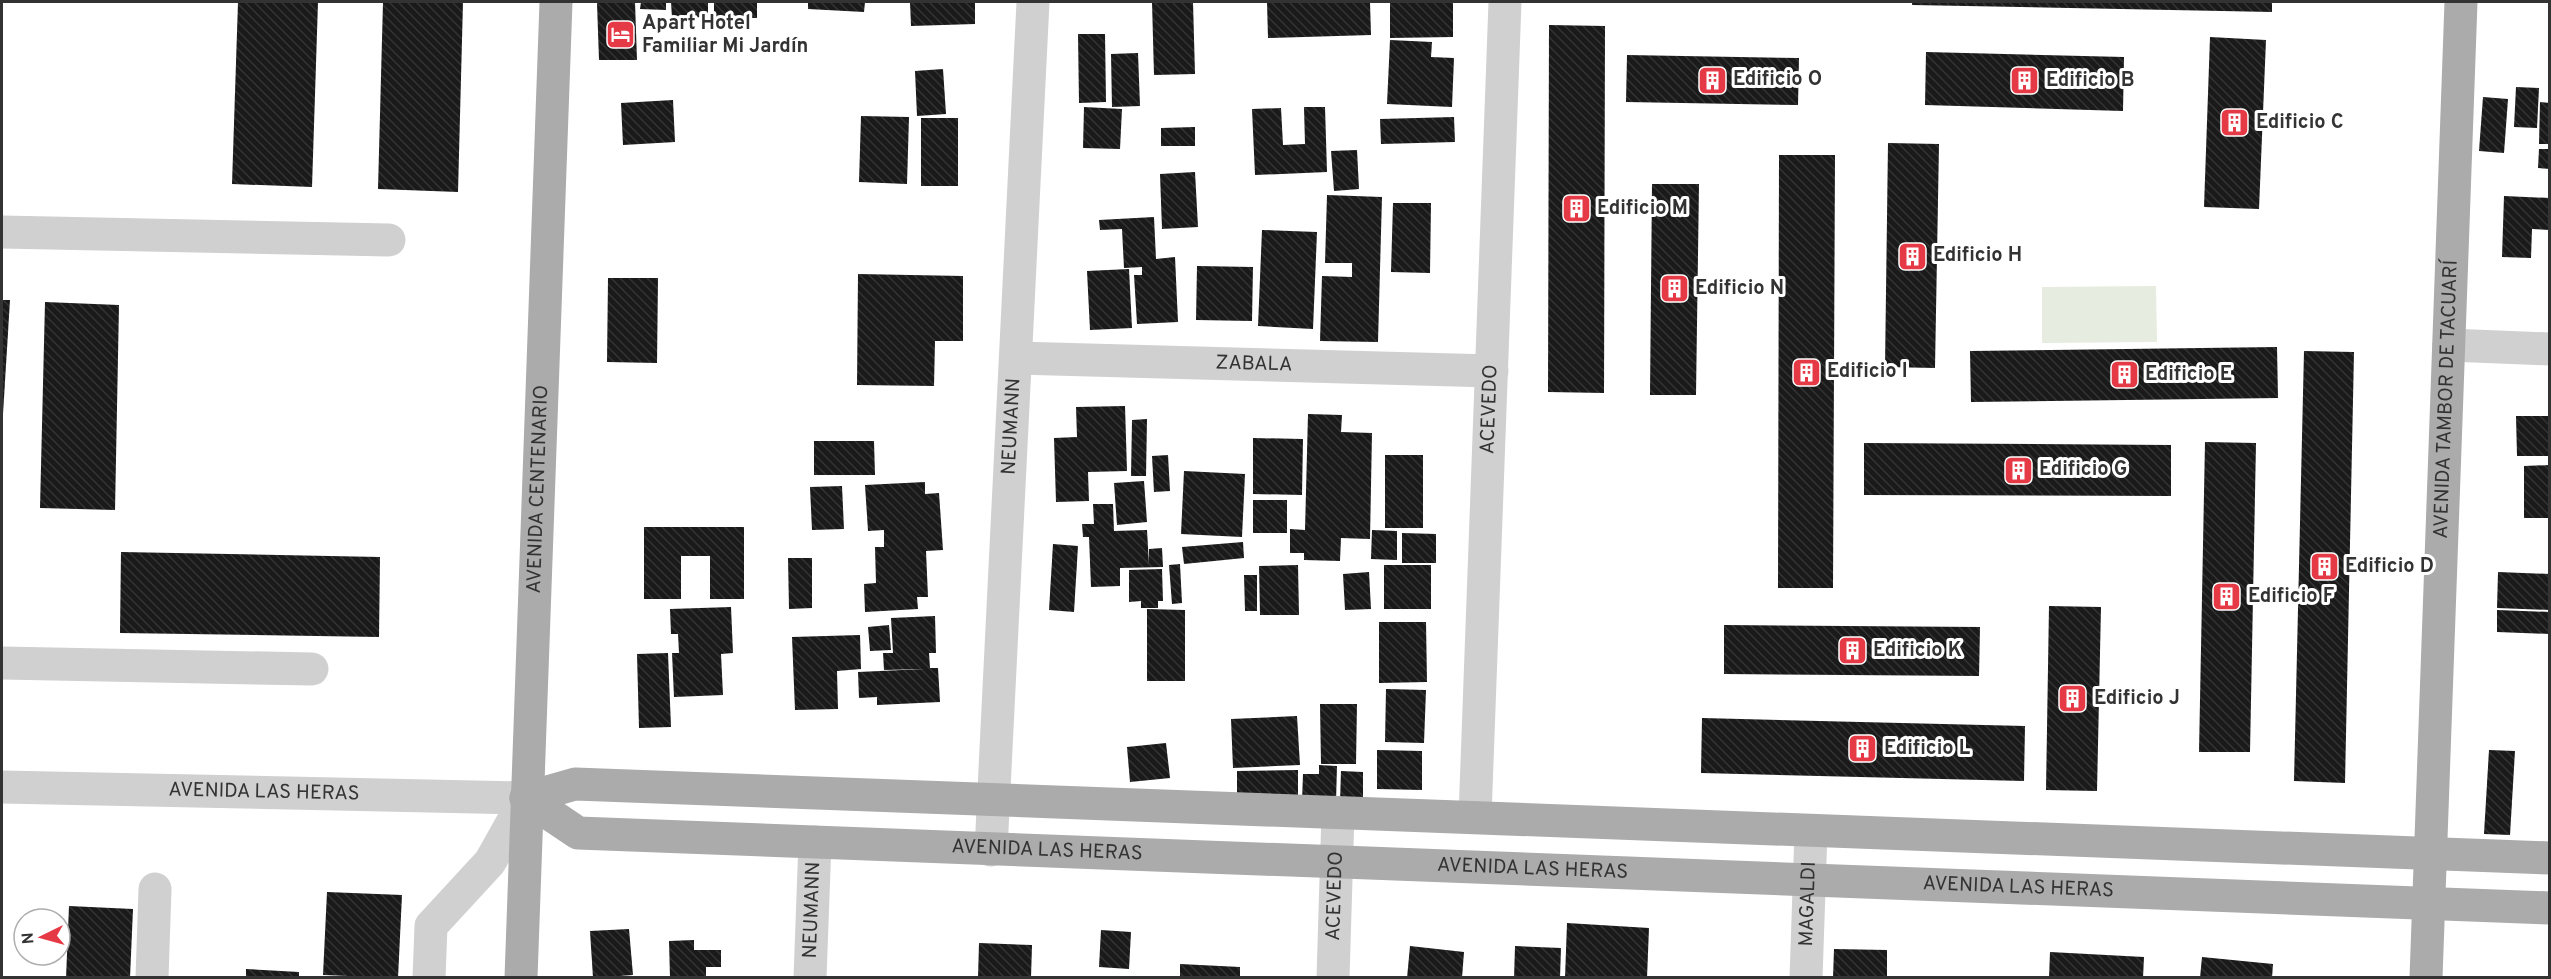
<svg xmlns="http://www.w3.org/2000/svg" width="2551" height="979" font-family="Overpass,sans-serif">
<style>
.pitch{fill:#e6ecdf}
.building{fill:url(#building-back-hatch)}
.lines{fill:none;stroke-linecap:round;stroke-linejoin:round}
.minor{stroke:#d0d0d0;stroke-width:33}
.major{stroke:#ababab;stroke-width:33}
.labels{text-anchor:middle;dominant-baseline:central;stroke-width:6;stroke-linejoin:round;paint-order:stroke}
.poi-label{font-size:20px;font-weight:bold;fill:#333;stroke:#fff;text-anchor:start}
.street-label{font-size:20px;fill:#333;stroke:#fff}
</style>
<defs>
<pattern id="building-back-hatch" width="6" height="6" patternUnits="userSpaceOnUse" patternTransform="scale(1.5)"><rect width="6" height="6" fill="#1a1a1a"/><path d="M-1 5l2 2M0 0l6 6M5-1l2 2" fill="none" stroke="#333"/></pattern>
</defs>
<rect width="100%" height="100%" fill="#fff"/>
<!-- pitch -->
<polygon class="pitch" points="2156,286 2157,342 2042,343 2042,287"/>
<!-- building -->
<g class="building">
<polygon points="238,2 318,2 312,187 232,184"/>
<polygon points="383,2 463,2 458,192 378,189"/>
<polygon points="635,2 637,60 599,60 597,3"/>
<polygon points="641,2 666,2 666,10 640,9"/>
<polygon points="671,2 708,2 708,17 672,18"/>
<rect x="714" y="2" width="43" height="16"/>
<polygon points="808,2 865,2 864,12 808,9"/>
<polygon points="910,2 975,2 975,24 911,26"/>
<polygon points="1152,2 1193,2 1195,74 1154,75"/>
<polygon points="1267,2 1370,2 1371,35 1268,38"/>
<polygon points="1390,2 1453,2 1453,37 1390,38"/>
<polygon points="1912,2 2272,2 2272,12 1912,5"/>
<polygon points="1549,25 1605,26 1604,393 1548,392"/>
<polygon points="1078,34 1105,34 1106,102 1079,103"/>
<polygon points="2210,37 2266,40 2259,209 2204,207"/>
<polygon points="1390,40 1432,42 1431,57 1454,58 1452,107 1387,104"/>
<polygon points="1926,52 2124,57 2123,111 1925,105"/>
<polygon points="1138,53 1140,106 1112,107 1111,54"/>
<polygon points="1627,55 1799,58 1798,105 1626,102"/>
<polygon points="943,69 946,114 917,116 915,71"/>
<polygon points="2516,87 2539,88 2537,128 2514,127"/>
<polygon points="2483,97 2508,99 2504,153 2479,151"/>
<polygon points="673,100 675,142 623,145 621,103"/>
<polygon points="2540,102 2550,103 2550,144 2539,144"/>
<polygon points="1084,107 1122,109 1120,149 1083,148"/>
<polygon points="1304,107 1325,107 1327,172 1255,175 1252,109 1281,108 1283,145 1305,144"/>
<polygon points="861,116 909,117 907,184 859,182"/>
<polygon points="1454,117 1455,142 1381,144 1380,119"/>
<rect x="921" y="118" width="37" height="68"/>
<polygon points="1195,127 1195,146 1161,146 1161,128"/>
<polygon points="1888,143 1939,144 1935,368 1885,367"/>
<polygon points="2539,149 2550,149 2550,169 2538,168"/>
<polygon points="1357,150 1359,189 1334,191 1331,151"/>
<polygon points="1779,155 1835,155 1833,588 1778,588"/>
<polygon points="1195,172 1198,227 1162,229 1160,174"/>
<polygon points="1652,184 1699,184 1696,395 1650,395"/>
<polygon points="1327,195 1382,197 1378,342 1320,341 1322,276 1352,277 1352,263 1325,263"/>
<polygon points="2504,196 2550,198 2550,230 2532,229 2531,258 2502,257"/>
<polygon points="1393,203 1431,203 1430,273 1391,272"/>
<polygon points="1154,217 1156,259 1175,257 1178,322 1137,324 1134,275 1142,275 1142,267 1124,268 1122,229 1100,230 1099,220"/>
<polygon points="1262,230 1317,232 1313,329 1258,326"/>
<polygon points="1197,266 1253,267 1252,321 1196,320"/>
<polygon points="1129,269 1132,328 1090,330 1087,271"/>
<polygon points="858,274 963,276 963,341 935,341 934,386 857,385"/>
<polygon points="608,278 658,278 657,363 607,362"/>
<polygon points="2,300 10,300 3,414 2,414"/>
<polygon points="45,302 119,305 115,510 40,508"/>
<polygon points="2277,347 2278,398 1971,402 1970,351"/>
<polygon points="2304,351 2354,352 2345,783 2294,781"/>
<polygon points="1125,406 1127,471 1088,472 1089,501 1056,502 1054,438 1077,437 1076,407"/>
<polygon points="1308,414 1342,415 1341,432 1372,433 1370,539 1341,538 1340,561 1304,560 1304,553 1290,553 1290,529 1305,530"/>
<polygon points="2516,416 2550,416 2550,456 2517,456"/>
<polygon points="1147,419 1146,476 1131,476 1132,420"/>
<polygon points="1253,438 1303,439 1302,495 1253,494"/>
<polygon points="814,441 874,441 875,475 814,475"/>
<polygon points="2205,442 2256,443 2250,752 2199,752"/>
<polygon points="1864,443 2171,445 2171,496 1864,495"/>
<polygon points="1168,455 1170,491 1154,492 1152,456"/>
<rect x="1385" y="455" width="38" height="73"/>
<polygon points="2550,465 2550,518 2524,518 2524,466"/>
<polygon points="1184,471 1245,474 1242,537 1181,534"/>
<polygon points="1144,481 1147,522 1117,525 1114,483"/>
<polygon points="925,482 925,494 939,493 943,550 926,551 928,597 917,597 918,609 865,612 864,584 876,583 875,547 884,547 884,530 868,531 865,485"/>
<polygon points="842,486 844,529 812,530 810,487"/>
<rect x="1253" y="500" width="34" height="33"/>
<polygon points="1093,504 1113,504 1114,531 1147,530 1149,564 1149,549 1162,548 1163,567 1120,568 1120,586 1091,587 1089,537 1083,537 1082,524 1094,524"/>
<polygon points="644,527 744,527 744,599 710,599 710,556 681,556 681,599 644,599"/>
<polygon points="1372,530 1397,531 1397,560 1371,559"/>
<polygon points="1402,533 1436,534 1436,563 1402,563"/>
<polygon points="1243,542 1244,558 1184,564 1182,547"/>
<polygon points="1053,544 1078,546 1074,612 1049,610"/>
<polygon points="121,552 380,557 379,637 120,633"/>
<polygon points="788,558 812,558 812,608 789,609"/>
<polygon points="1180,564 1182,603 1172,604 1169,565"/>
<polygon points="1298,565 1299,615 1260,615 1259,566"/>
<rect x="1384" y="565" width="47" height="44"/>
<polygon points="1162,569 1163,601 1158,601 1158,608 1141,608 1141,601 1129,602 1129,570"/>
<polygon points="1369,572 1371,609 1345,610 1343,574"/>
<polygon points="2498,572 2550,574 2550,610 2497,608"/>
<polygon points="1244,575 1257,575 1257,611 1245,611"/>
<polygon points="2049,606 2101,607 2097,791 2046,790"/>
<polygon points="731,607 733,653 721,654 723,695 674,697 672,653 679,653 678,634 671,634 670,609"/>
<polygon points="1147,609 1185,610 1185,681 1147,681"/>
<polygon points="2497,610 2550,612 2550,634 2497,632"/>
<polygon points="935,616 936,653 929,653 930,668 938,668 940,702 877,705 877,697 859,698 858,672 924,669 884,670 883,653 893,653 891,618"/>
<polygon points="1379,622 1426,622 1427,682 1379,683"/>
<polygon points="889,625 891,650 870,651 868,627"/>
<polygon points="1724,625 1980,627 1979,676 1724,674"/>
<polygon points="860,635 861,669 837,671 838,709 795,710 792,637"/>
<polygon points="668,653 671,727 639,728 637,654"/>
<polygon points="1386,689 1426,690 1424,743 1385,742"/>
<polygon points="1320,704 1357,704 1356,764 1321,764"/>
<polygon points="1297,716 1300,765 1233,768 1231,719"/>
<polygon points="1702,718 2025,726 2024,781 1701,773"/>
<polygon points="1166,743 1170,778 1130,782 1127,747"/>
<polygon points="1377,750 1422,751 1422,790 1377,789"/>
<polygon points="2489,750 2515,751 2510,835 2484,834"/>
<polygon points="1319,765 1337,766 1336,802 1302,801 1303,774 1319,774"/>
<polygon points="1298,770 1298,801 1237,802 1237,771"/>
<polygon points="1341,771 1363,772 1363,802 1340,802"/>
<polygon points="327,892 402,895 398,978 323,975"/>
<polygon points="69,906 133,909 130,978 66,978"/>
<polygon points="1567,923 1649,928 1647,978 1565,978"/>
<polygon points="629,929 633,975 593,978 590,931"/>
<polygon points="1101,930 1131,932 1129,969 1099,967"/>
<polygon points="694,940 694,950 721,950 721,967 706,967 706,978 670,978 669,941"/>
<polygon points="979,943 1032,945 1031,978 978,978"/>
<polygon points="1410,946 1464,952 1462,978 1407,978"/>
<polygon points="1515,946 1561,948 1560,978 1514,978"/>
<polygon points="1834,949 1887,950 1887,978 1833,978"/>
<polygon points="2050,952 2144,957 2143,978 2049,978"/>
<polygon points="2202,957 2273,964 2272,978 2200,978"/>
<polygon points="1180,964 1240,967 1240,978 1180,978"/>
<polygon points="246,969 299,972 299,978 246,978"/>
</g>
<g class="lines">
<!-- minor -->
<g class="minor">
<polyline points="2,232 389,240"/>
<polyline points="2449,345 2550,349"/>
<path id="s1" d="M1016,358L1492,371"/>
<polyline points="2,663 312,669"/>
<path id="s2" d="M2,787L526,798L490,862L431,926L429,978"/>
<path id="s3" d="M1475,817L1505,2"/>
<path id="s4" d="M991,850L1033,2"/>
<polyline points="152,978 155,889"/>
<path id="s5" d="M810,978L815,842"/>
<path id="s6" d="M1333,978L1338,813"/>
<path id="s7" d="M1806,978L1811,831"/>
</g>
<!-- major -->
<g class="major">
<path id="s8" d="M526,798L578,833L2550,908"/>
<polyline points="526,798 575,784 2550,858"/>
<path id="s9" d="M521,978L556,2"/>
<path id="s10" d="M2426,978L2461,2"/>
</g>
</g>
<!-- icons -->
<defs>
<symbol id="hotel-square" viewBox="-11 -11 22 22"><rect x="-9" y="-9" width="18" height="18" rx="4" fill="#e63946" stroke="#fff"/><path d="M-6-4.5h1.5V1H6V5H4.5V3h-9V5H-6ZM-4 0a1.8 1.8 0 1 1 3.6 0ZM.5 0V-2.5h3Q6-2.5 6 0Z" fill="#fff"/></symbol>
<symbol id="building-square" viewBox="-11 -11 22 22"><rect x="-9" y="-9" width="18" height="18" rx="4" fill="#e63946" stroke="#fff"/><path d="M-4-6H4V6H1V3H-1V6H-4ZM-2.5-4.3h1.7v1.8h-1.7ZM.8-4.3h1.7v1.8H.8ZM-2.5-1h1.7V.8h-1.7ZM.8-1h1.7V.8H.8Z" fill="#fff"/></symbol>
</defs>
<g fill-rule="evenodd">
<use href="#hotel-square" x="604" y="18" width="33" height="33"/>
<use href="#building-square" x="1696" y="64" width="33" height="33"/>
<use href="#building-square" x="2008" y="64" width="33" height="33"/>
<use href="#building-square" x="2218" y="106" width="33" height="33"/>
<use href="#building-square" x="1560" y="192" width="33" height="33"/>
<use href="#building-square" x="1896" y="240" width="33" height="33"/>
<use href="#building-square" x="1658" y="272" width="33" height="33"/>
<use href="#building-square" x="1790" y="356" width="33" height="33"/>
<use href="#building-square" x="2108" y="358" width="33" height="33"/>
<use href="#building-square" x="2002" y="454" width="33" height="33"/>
<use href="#building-square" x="2308" y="550" width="33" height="33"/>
<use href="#building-square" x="2210" y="580" width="33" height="33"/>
<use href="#building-square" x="1836" y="634" width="33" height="33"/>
<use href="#building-square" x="2056" y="682" width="33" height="33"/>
<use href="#building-square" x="1846" y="732" width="33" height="33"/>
</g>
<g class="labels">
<!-- poi labels -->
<g class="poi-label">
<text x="642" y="24">Apart Hotel<tspan x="642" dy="23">Familiar Mi Jardín</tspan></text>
<text x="1733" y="80">Edificio O</text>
<text x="2046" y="81">Edificio B</text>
<text x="2256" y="123">Edificio C</text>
<text x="1597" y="209">Edificio M</text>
<text x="1933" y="256">Edificio H</text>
<text x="1695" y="289">Edificio N</text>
<text x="1827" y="372">Edificio I</text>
<text x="2145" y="375">Edificio E</text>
<text x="2039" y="470">Edificio G</text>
<text x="2345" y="567">Edificio D</text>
<text x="2248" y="597">Edificio F</text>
<text x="1873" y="651">Edificio K</text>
<text x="2094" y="699">Edificio J</text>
<text x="1884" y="749">Edificio L</text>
</g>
<!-- street labels -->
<g class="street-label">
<text stroke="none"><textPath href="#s1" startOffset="238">ZABALA</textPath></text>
<text stroke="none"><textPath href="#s10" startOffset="579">AVENIDA TAMBOR DE TACUARÍ</textPath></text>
<text stroke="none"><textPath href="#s3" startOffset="408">ACEVEDO</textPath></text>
<text stroke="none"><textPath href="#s4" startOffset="424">NEUMANN</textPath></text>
<text stroke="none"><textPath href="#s9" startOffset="489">AVENIDA CENTENARIO</textPath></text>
<text stroke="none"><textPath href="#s2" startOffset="262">AVENIDA LAS HERAS</textPath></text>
<text stroke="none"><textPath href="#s8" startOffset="532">AVENIDA LAS HERAS</textPath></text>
<text stroke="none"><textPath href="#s8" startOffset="1018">AVENIDA LAS HERAS</textPath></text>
<text stroke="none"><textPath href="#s8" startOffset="1504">AVENIDA LAS HERAS</textPath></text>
<text stroke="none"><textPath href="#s6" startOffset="82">ACEVEDO</textPath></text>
<text stroke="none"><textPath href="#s7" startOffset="74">MAGALDI</textPath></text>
<text stroke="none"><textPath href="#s5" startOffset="68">NEUMANN</textPath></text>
</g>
</g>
<!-- border -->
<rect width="2551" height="979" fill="none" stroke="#333333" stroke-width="6"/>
<!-- north arrow -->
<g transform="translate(42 937) rotate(265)"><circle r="28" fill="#ffffff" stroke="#adadad" stroke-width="1.5"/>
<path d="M0-4.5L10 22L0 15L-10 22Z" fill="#e63946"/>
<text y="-9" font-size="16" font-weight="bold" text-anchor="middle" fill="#333333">N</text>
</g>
</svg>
